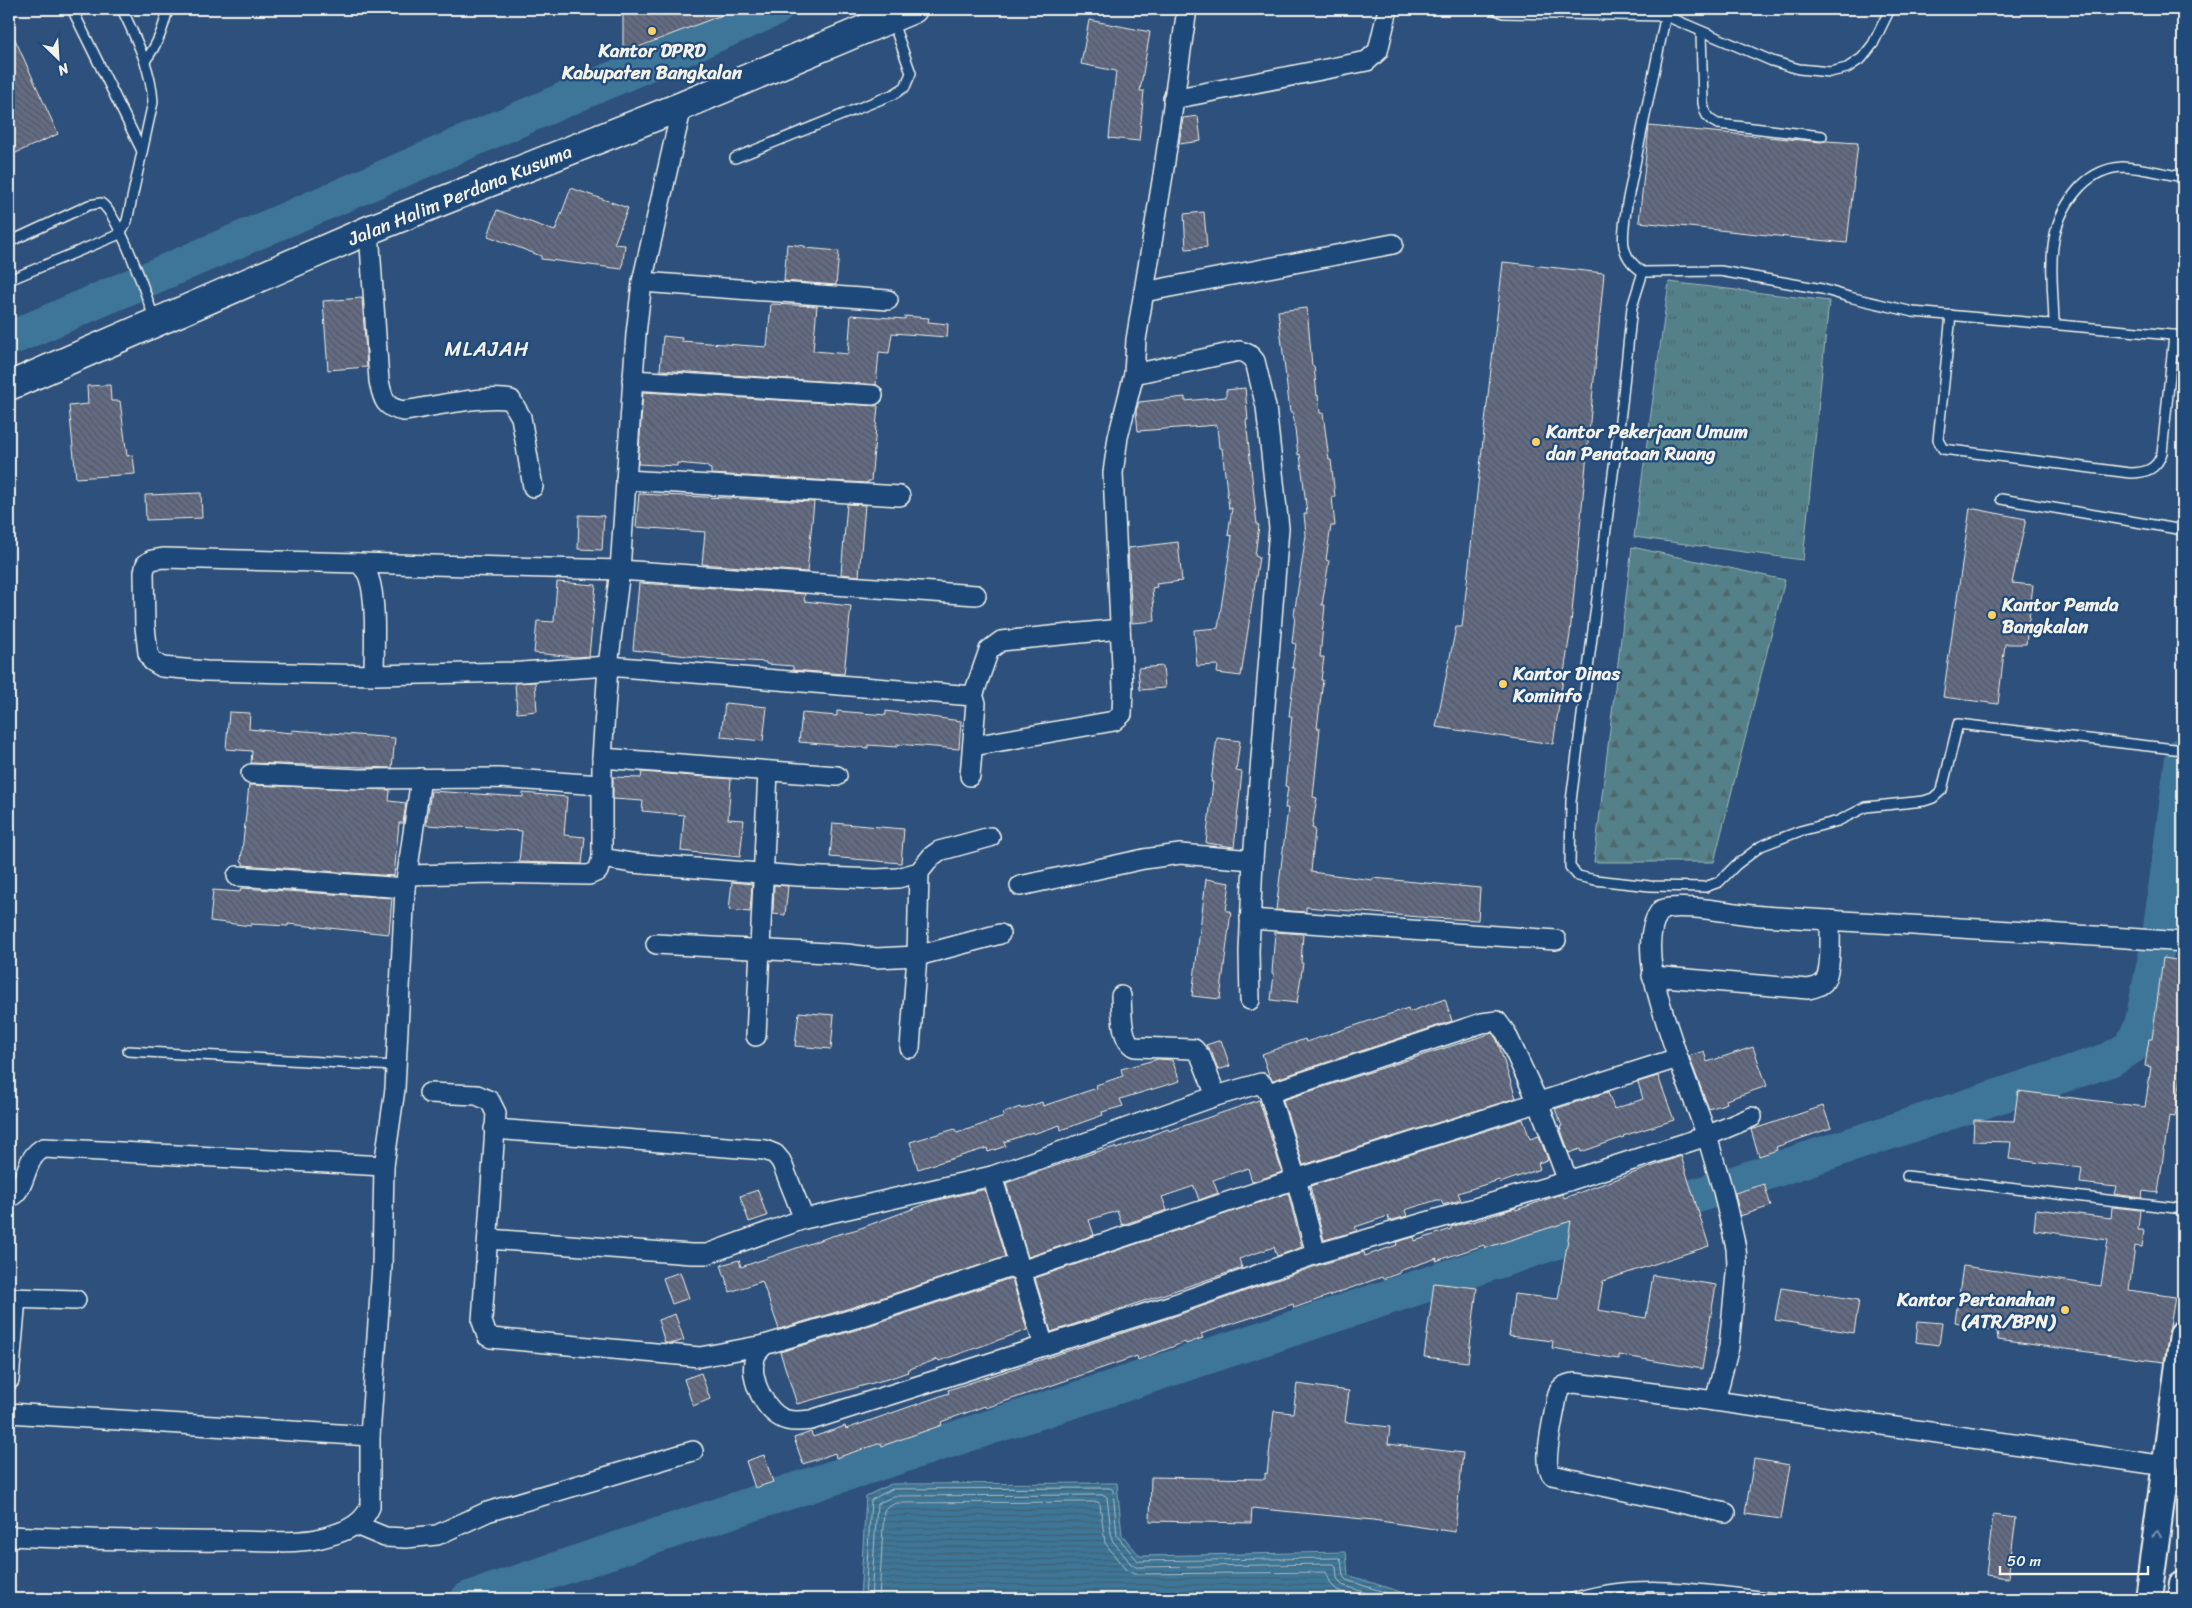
<svg xmlns="http://www.w3.org/2000/svg" width="2192" height="1608" font-family="Sriracha,sans-serif">
<style>
.forest{fill:url(#forest-firs);stroke:#a4b8b8}
.park{fill:url(#park-tufts);stroke:#a4b8b8}
.water{fill:url(#water-rules);stroke:#86a7b8}
.lines{fill:none;stroke-linecap:round;stroke-linejoin:round}
.shore{stroke:#abc0c8;stroke-width:1}
.river{stroke:#3d7698;stroke-width:35}
.building{fill:url(#building-back-hatch);stroke:#f4f1e8}
.service-casing{stroke:#f4f1e8;stroke-width:12}
.minor-casing{stroke:#f4f1e8;stroke-width:22}
.secondary-casing{stroke:#f4f1e8;stroke-width:30}
.trunk-casing{stroke:#f4f1e8;stroke-width:31}
.service{stroke:#1f4a7a;stroke-width:9}
.minor{stroke:#1f4a7a;stroke-width:19}
.secondary{stroke:#1f4a7a;stroke-width:26}
.trunk{stroke:#1f4a7a;stroke-width:28}
.oneway{stroke:#748da6}
.poi-dot{fill:#ffd166;stroke:#1f4a7a;stroke-width:2}
.labels{text-anchor:middle;dominant-baseline:central;stroke-width:4.5;stroke-linejoin:round;paint-order:stroke}
.poi-label{font-size:19px;font-weight:bold;fill:#f4f1e8;stroke:#1f4a7a;text-anchor:start}
.street-label{font-size:19px;fill:#f4f1e8;stroke:#1f4a7a}
.quarter-label{font-size:21px;letter-spacing:1px;fill:#f4f1e8;stroke:#1f4a7a}
</style>
<defs>
<pattern id="forest-firs" width="22" height="20" patternUnits="userSpaceOnUse" patternTransform="scale(1.25)"><rect width="22" height="20" fill="#538089"/><path d="M5 1l3.5 6h-7zM16 11l3.5 6h-7z" fill="#4e676b"/></pattern>
<pattern id="park-tufts" width="24" height="20" patternUnits="userSpaceOnUse" patternTransform="scale(1.25)"><rect width="24" height="20" fill="#538089"/><path d="M3 7l-1-3M5 7V3M7 7l1-3M15 17l-1-3M17 17v-4M19 17l1-3" fill="none" stroke="#4e676b"/></pattern>
<pattern id="water-rules" width="6" height="5" patternUnits="userSpaceOnUse" patternTransform="scale(1.25)"><rect width="6" height="5" fill="#3d7698"/><path d="M0 2.5h6" fill="none" stroke="#435f6f"/></pattern>
<pattern id="building-back-hatch" width="6" height="6" patternUnits="userSpaceOnUse" patternTransform="scale(1.25)"><rect width="6" height="6" fill="#636c84"/><path d="M-1 5l2 2M0 0l6 6M5-1l2 2" fill="none" stroke="#555862"/></pattern>
</defs>
<rect width="100%" height="100%" fill="#2d517c"/>
<filter id="ink" filterUnits="userSpaceOnUse"><feTurbulence type="fractalNoise" baseFrequency=".02" numOctaves="2"/><feDisplacementMap in="SourceGraphic" scale="10" xChannelSelector="R" yChannelSelector="G"/><feConvolveMatrix kernelMatrix="1 2 1 2 8 2 1 2 1" color-interpolation-filters="sRGB"/></filter>
<g filter="url(#ink)">
<!-- forest -->
<polygon class="forest" points="1632,547 1785,580 1714,862 1594,862"/>
<!-- park -->
<polygon class="park" points="1669,282 1829,301 1803,560 1634,537"/>
<!-- water -->
<polygon class="water" points="1117,1483 1122,1535 1140,1556 1346,1552 1348,1575 1422,1599 860,1599 866,1496 891,1484"/>
<g class="lines">
<!-- shore -->
<g class="shore">
<polyline points="865,1599 871,1500 892,1489 1110,1488 1113,1490 1117,1536 1138,1561 1339,1558 1341,1560 1343,1576 1346,1580 1406,1599"/>
<polyline points="871,1599 877,1504 894,1496 1104,1495 1107,1497 1112,1540 1131,1564 1136,1567 1333,1564 1336,1566 1337,1578 1342,1585 1385,1599"/>
<polyline points="879,1599 884,1510 895,1503 1098,1502 1100,1504 1105,1543 1125,1569 1134,1574 1326,1572 1331,1584 1337,1590 1361,1599"/>
</g>
<!-- river -->
<g class="river">
<polyline points="9,339 775,9"/>
<polyline points="468,1599 761,1501 1106,1390 2109,1060 2131,1047 2141,1028 2159,940 2183,754"/>
</g>
</g>
<!-- building -->
<g class="building">
<polygon points="623,9 735,9 735,10 623,53"/>
<polygon points="1089,20 1150,32 1140,91 1144,91 1139,141 1109,138 1116,71 1081,64"/>
<polygon points="9,26 58,134 9,156"/>
<polygon points="1198,116 1201,141 1179,144 1183,118"/>
<polygon points="1649,126 1821,142 1826,141 1858,143 1847,243 1639,222"/>
<polygon points="571,188 628,208 614,244 625,245 622,269 541,259 541,256 488,236 497,210 555,231"/>
<polygon points="1204,212 1207,247 1186,249 1184,214"/>
<polygon points="787,244 805,246 805,248 839,251 836,285 784,281"/>
<polygon points="1503,262 1604,273 1570,634 1553,744 1436,727 1456,627 1462,627"/>
<polygon points="362,298 367,367 328,370 323,301"/>
<polygon points="771,304 817,306 813,350 815,351 848,354 851,315 905,319 905,316 929,318 928,322 948,324 947,337 892,333 889,353 879,352 876,385 660,370 663,336 682,338 681,341 767,347"/>
<polygon points="1307,308 1312,366 1314,366 1317,396 1318,395 1320,413 1323,413 1329,460 1331,460 1335,497 1332,497 1335,526 1331,526 1326,560 1329,561 1322,605 1325,605 1320,657 1324,657 1321,680 1323,680 1317,728 1320,728 1313,797 1317,798 1312,828 1315,829 1311,872 1373,880 1373,878 1480,888 1478,920 1431,918 1306,907 1306,912 1276,910 1288,808 1285,808 1288,787 1285,786 1292,716 1289,716 1295,668 1292,668 1296,644 1292,643 1295,616 1294,615 1306,535 1304,514 1307,514 1300,454 1298,455 1293,412 1290,412 1278,311"/>
<polygon points="110,385 111,401 120,401 127,456 133,455 135,474 76,478 69,406 88,404 87,386"/>
<polygon points="1245,388 1248,420 1246,420 1257,525 1259,525 1255,556 1259,557 1241,676 1217,673 1218,665 1197,666 1194,630 1218,628 1232,536 1228,535 1232,508 1229,509 1222,448 1219,448 1217,425 1138,431 1136,411 1139,402 1185,397 1185,401 1226,397 1226,390"/>
<polygon points="643,392 878,406 871,481 868,481 868,483 711,474 711,469 708,468 708,466 677,463 677,466 638,464"/>
<polygon points="201,493 202,518 146,520 145,495"/>
<polygon points="639,494 814,502 807,572 702,564 705,532 636,527"/>
<polygon points="847,504 865,505 859,576 841,574"/>
<polygon points="1970,508 2026,519 2012,583 2033,585 2026,644 2005,644 1998,704 1943,697"/>
<polygon points="579,515 604,516 602,550 578,549"/>
<polygon points="1178,542 1182,581 1156,584 1157,587 1152,588 1155,621 1132,623 1128,548"/>
<polygon points="557,582 596,585 589,656 576,657 534,653 537,621 554,622"/>
<polygon points="639,583 805,594 804,601 851,606 844,674 793,670 793,666 766,664 766,662 715,659 633,650"/>
<polygon points="1163,666 1165,688 1140,690 1138,668"/>
<polygon points="535,682 537,711 517,713 515,683"/>
<polygon points="725,703 767,707 763,741 721,737"/>
<polygon points="837,711 886,715 886,711 961,721 959,749 897,744 897,747 868,745 868,748 799,742 802,713 837,716"/>
<polygon points="229,712 250,713 249,729 292,733 292,730 395,738 392,768 251,763 252,751 226,749"/>
<polygon points="1217,738 1240,741 1236,771 1242,772 1234,847 1206,843 1213,782 1211,782"/>
<polygon points="642,772 731,779 728,819 744,820 740,857 681,851 684,815 642,811 643,801 613,799 613,777 641,778"/>
<polygon points="249,785 390,790 389,801 406,803 403,823 399,823 394,876 243,865 243,862 241,861"/>
<polygon points="431,791 523,797 523,793 567,797 564,835 585,837 582,864 519,862 522,831 426,825"/>
<polygon points="833,823 904,829 901,863 830,857"/>
<polygon points="1206,879 1230,883 1226,911 1231,911 1220,999 1192,996"/>
<polygon points="732,882 752,884 750,912 729,910"/>
<polygon points="774,885 788,886 785,915 773,914"/>
<polygon points="241,888 392,898 389,934 288,924 288,926 251,924 251,926 210,921 213,890 240,892"/>
<polygon points="1275,932 1303,934 1301,963 1303,963 1297,1003 1271,1000 1274,974 1272,973"/>
<polygon points="2163,958 2183,961 2183,1071 2182,1070 2175,1117 2169,1116 2158,1193 2143,1191 2142,1198 2114,1194 2116,1187 2080,1183 2082,1168 2009,1159 2011,1142 1973,1141 1974,1120 2014,1121 2018,1091 2145,1107 2151,1067 2145,1066 2149,1039 2152,1039"/>
<polygon points="1445,999 1452,1021 1273,1080 1269,1075 1262,1054 1305,1039 1306,1042 1408,1008 1409,1012"/>
<polygon points="799,1012 834,1015 831,1049 795,1046"/>
<polygon points="1492,1033 1497,1040 1516,1098 1303,1165 1283,1100"/>
<polygon points="1221,1040 1230,1066 1218,1070 1212,1053 1206,1045"/>
<polygon points="1753,1047 1767,1086 1726,1100 1727,1103 1709,1109 1689,1056 1704,1051 1707,1062"/>
<polygon points="1158,1059 1172,1060 1180,1081 1120,1099 1123,1106 1102,1112 1103,1115 1061,1130 1060,1125 1033,1134 1033,1132 1004,1142 1006,1146 988,1152 987,1148 918,1169 910,1142 955,1129 957,1133 1004,1117 1003,1113 1020,1107 1021,1109 1042,1102 1043,1106 1097,1088 1096,1085 1123,1076 1121,1069"/>
<polygon points="1658,1076 1674,1120 1623,1136 1624,1137 1581,1152 1580,1149 1569,1153 1560,1127 1562,1126 1555,1109 1608,1092 1614,1109 1643,1099 1638,1082"/>
<polygon points="1259,1100 1282,1172 1252,1182 1248,1168 1213,1180 1218,1193 1199,1200 1194,1186 1162,1197 1167,1210 1122,1225 1117,1211 1089,1220 1094,1235 1028,1257 1006,1183 1093,1153 1115,1147 1116,1149 1151,1137 1151,1135 1168,1129 1169,1131"/>
<polygon points="1823,1106 1831,1128 1776,1147 1777,1150 1759,1156 1751,1130"/>
<polygon points="1523,1119 1530,1139 1539,1136 1548,1160 1538,1163 1540,1169 1500,1183 1499,1180 1458,1193 1461,1200 1443,1205 1441,1200 1437,1200 1405,1210 1407,1216 1389,1221 1388,1216 1355,1227 1357,1231 1324,1240 1310,1186"/>
<polygon points="1681,1156 1709,1246 1603,1281 1598,1310 1646,1318 1653,1275 1716,1285 1702,1369 1619,1355 1619,1359 1552,1348 1553,1341 1509,1336 1514,1294 1558,1299 1571,1221 1485,1248 1484,1245 1436,1261 1437,1258 1399,1271 1400,1273 1383,1279 1382,1277 1294,1308 1293,1304 1201,1334 1203,1338 1186,1344 1185,1342 1138,1360 1137,1356 986,1408 985,1406 941,1422 942,1425 882,1446 881,1443 836,1458 835,1453 803,1464 794,1438 811,1432 813,1437 845,1426 846,1429 949,1393 948,1390 1175,1316 1319,1265 1364,1252 1365,1256 1397,1245 1396,1242 1414,1237 1415,1241 1451,1229 1451,1227 1468,1222 1469,1223 1515,1208 1516,1210 1562,1194 1564,1198"/>
<polygon points="1764,1184 1771,1206 1740,1216 1735,1193"/>
<polygon points="758,1190 767,1216 749,1222 740,1196"/>
<polygon points="982,1190 985,1190 1005,1257 853,1307 779,1329 762,1281 730,1292 721,1265 739,1260 741,1267 832,1236 858,1229 934,1201"/>
<polygon points="1288,1193 1302,1247 1277,1256 1274,1247 1239,1259 1242,1268 1051,1332 1035,1278"/>
<polygon points="2112,1207 2140,1210 2138,1230 2144,1230 2142,1247 2135,1246 2129,1290 2175,1297 2164,1362 1998,1340 1997,1331 1955,1322 1963,1266 2101,1286 2108,1240 2034,1230 2036,1209 2111,1218"/>
<polygon points="680,1272 689,1298 672,1304 663,1278"/>
<polygon points="1008,1279 1012,1279 1027,1330 939,1361 938,1359 907,1370 908,1372 891,1378 797,1404 780,1352 859,1329"/>
<polygon points="1434,1283 1477,1288 1468,1362 1424,1357"/>
<polygon points="1781,1288 1859,1300 1854,1333 1775,1320"/>
<polygon points="675,1314 684,1340 674,1343 665,1343 658,1320"/>
<polygon points="1918,1321 1942,1323 1939,1345 1916,1342"/>
<polygon points="701,1373 710,1399 693,1406 684,1379"/>
<polygon points="1297,1384 1349,1391 1345,1422 1390,1427 1388,1444 1463,1453 1455,1532 1373,1520 1252,1508 1251,1523 1150,1521 1151,1477 1265,1479 1265,1473 1267,1474 1274,1411 1293,1413"/>
<polygon points="764,1455 773,1482 755,1488 746,1461"/>
<polygon points="1754,1459 1790,1465 1781,1519 1745,1514"/>
<polygon points="1993,1515 2016,1518 2008,1578 1986,1575"/>
</g>
<g class="lines">
<defs>
<g id="service">
<polyline points="72,9 142,151"/>
<polyline points="1494,9 1503,13 1666,16 1772,61 1799,69 1830,72 1847,68 1862,58 1873,44 1890,9"/>
<path d="M1667,9L1627,203C1624,232 1615,254 1643,272L1720,271L1822,289L1849,297L1913,312L2183,336"/>
<path d="M1701,32L1703,103C1705,114 1707,119 1718,124L1822,136"/>
<path d="M145,61C158,44 163,29 168,9"/>
<polyline points="735,158 894,94 905,87 911,73 892,20"/>
<path d="M9,242L89,205L101,203C119,215 147,297 155,321"/>
<polyline points="1643,272 1632,307 1622,404 1571,801 1570,867 1578,876 1595,880 1650,886 1705,887 1719,882 1736,865 1761,846 1800,831 1838,821 1866,807 1924,801 1933,798 1942,790 1958,724 2183,750"/>
<path d="M9,280L120,234L127,221L153,102C151,68 136,39 122,9"/>
<path d="M1951,315L1938,440L1943,449L2130,473C2146,473 2157,469 2162,453L2174,335"/>
<path d="M2054,324C2053,272 2042,227 2081,186C2092,175 2106,168 2122,167C2140,167 2165,174 2183,177"/>
<polyline points="2001,499 2183,530"/>
<polyline points="128,1051 395,1066"/>
<polyline points="1907,1176 2183,1209"/>
<path d="M1571,1599C1639,1575 1717,1592 1787,1599"/>
</g>
<g id="minor">
<path d="M1187,9L1163,175L1136,340L1134,374L1239,351C1246,352 1251,355 1255,361L1266,407L1279,528L1253,860L1249,951L1250,1000"/>
<polyline points="1173,99 1367,61 1378,51 1388,9"/>
<polyline points="682,106 642,282 636,334 620,570 608,666 602,758 602,858 632,863 798,876 876,879 898,878 919,872 932,856 939,851 990,837"/>
<path d="M369,230L379,381C383,399 384,408 404,411C430,407 487,394 511,400L521,417L533,487"/>
<polyline points="642,282 888,300"/>
<polyline points="1144,292 1393,244"/>
<polyline points="632,380 873,395"/>
<polyline points="626,480 900,496"/>
<polyline points="358,563 620,570 976,595"/>
<path d="M374,675C374,649 377,601 369,578C367,571 363,567 358,563L163,558L152,560L146,564L144,572L145,627L148,653L152,661L162,667L206,671L374,675L522,672L608,666L973,696L976,703L970,776"/>
<polyline points="973,696 989,650 1001,641 1120,629"/>
<polyline points="973,746 1114,721 1122,714 1123,688 1113,473 1118,437 1134,374"/>
<polyline points="602,758 837,776"/>
<polyline points="251,774 360,779 499,778 601,785"/>
<polyline points="407,875 495,873 589,875 598,871 602,858"/>
<polyline points="237,876 405,888"/>
<polyline points="1020,886 1144,859 1180,854 1253,860"/>
<polyline points="1250,919 1556,940"/>
<polyline points="656,944 847,954 876,958 917,956 1000,934"/>
<path d="M1652,976L1808,989C1813,988 1819,987 1823,983C1832,974 1830,934 1830,920"/>
<path d="M1121,996C1122,1010 1120,1041 1135,1047L1194,1049L1201,1057L1216,1096"/>
<polyline points="756,1036 768,771"/>
<polyline points="910,1048 917,956 919,872"/>
<path d="M1678,1058C1666,1020 1634,944 1661,910C1680,902 1739,915 1763,916C1903,925 2043,932 2183,942"/>
<polyline points="429,1093 477,1095 490,1101 496,1113 482,1321 487,1336 491,1338 700,1357 764,1345 856,1318 1005,1268 1011,1267 1021,1271 1296,1179 1678,1058 1707,1136 1723,1191 1736,1248 1737,1264 1729,1347 1715,1401"/>
<polyline points="1269,1093 1482,1023 1497,1021 1506,1033 1538,1102 1568,1181"/>
<polyline points="494,1129 765,1150 775,1154 781,1161 804,1219"/>
<polyline points="992,1176 1044,1346"/>
<path d="M9,1198C29,1188 22,1158 44,1148L384,1166"/>
<polyline points="488,1239 691,1254 707,1254 804,1219 992,1176 1216,1096 1261,1083 1269,1093 1296,1179 1316,1254"/>
<polyline points="9,1298 76,1300"/>
<path d="M764,1345C761,1349 756,1353 755,1358C748,1378 766,1415 787,1420C795,1422 803,1421 811,1420L1172,1305L1316,1254L1568,1181L1707,1136L1752,1117"/>
<polyline points="9,1380 16,1298"/>
<polyline points="9,1413 370,1436"/>
<path d="M1726,1513L1552,1475C1541,1465 1555,1412 1557,1397C1559,1387 1565,1384 1575,1383L1715,1401L2166,1466"/>
<polyline points="356,1525 385,1537 406,1538 437,1535 487,1512 693,1451"/>
<path d="M9,1536C82,1539 156,1542 230,1541C258,1541 290,1544 317,1539C338,1534 361,1528 370,1507V1436L382,1266L384,1166L395,1089L405,888L421,778"/>
</g>
<g id="secondary">
<polyline points="2148,1599 2183,1334"/>
<polyline points="2181,1599 2183,1584"/>
</g>
<polyline id="trunk" points="9,386 369,230 682,106 913,9"/>
</defs>
<!-- service casing -->
<use href="#service" class="service-casing"/>
<!-- minor casing -->
<use href="#minor" class="minor-casing"/>
<!-- secondary casing -->
<use href="#secondary" class="secondary-casing"/>
<!-- trunk casing -->
<use href="#trunk" class="trunk-casing"/>
<!-- service -->
<use href="#service" class="service"/>
<!-- minor -->
<use href="#minor" class="minor"/>
<!-- secondary -->
<use href="#secondary" class="secondary"/>
<!-- trunk -->
<use href="#trunk" class="trunk"/>
</g>
<!-- one-way arrows -->
<defs><path id="oneway-chevron" d="M-2-3.5L2.5 0L-2 3.5" fill="none" stroke-width="1.6" stroke-linecap="round" stroke-linejoin="round" transform="scale(1.25)"/></defs>
<use class="oneway" href="#oneway-chevron" transform="translate(2157 1534) rotate(-82)"/>
</g>
<!-- markers -->
<g class="poi-dot">
<circle cx="652" cy="31" r="5"/>
<circle cx="1536" cy="442" r="5"/>
<circle cx="1992" cy="615" r="5"/>
<circle cx="1503" cy="684" r="5"/>
<circle cx="2065" cy="1310" r="5"/>
</g>
<g class="labels">
<!-- poi labels -->
<g class="poi-label">
<text x="652" y="50" text-anchor="middle">Kantor DPRD<tspan x="652" dy="22">Kabupaten Bangkalan</tspan></text>
<text x="1546" y="431">Kantor Pekerjaan Umum<tspan x="1546" dy="22">dan Penataan Ruang</tspan></text>
<text x="2002" y="604">Kantor Pemda<tspan x="2002" dy="22">Bangkalan</tspan></text>
<text x="1513" y="673">Kantor Dinas<tspan x="1513" dy="22">Kominfo</tspan></text>
<text x="2055" y="1299" text-anchor="end">Kantor Pertanahan<tspan x="2055" dy="22">(ATR/BPN)</tspan></text>
</g>
<!-- street labels -->
<g class="street-label">
<text transform="translate(460 195) rotate(-22)">Jalan Halim Perdana Kusuma</text>
</g>
<!-- quarter labels -->
<g class="quarter-label">
<text x="487" y="349">MLAJAH</text>
</g>
</g>
<!-- margin -->
<rect width="2192" height="1608" fill="none" stroke="#1f4a7a" stroke-width="30"/>
<rect x="15" y="15" width="2162" height="1578" fill="none" stroke="#f4f1e8" stroke-width="2" filter="url(#ink)"/>
<!-- north arrow -->
<g transform="translate(58 58) rotate(155)" stroke="#1f4a7a" stroke-width="4" paint-order="stroke">
<path d="M0-4L9 19L0 12L-9 19Z" fill="#f4f1e8"/>
<text y="-8" font-size="14" font-weight="bold" text-anchor="middle" fill="#f4f1e8">N</text>
</g>
<!-- scale -->
<path d="M2000 1566v8h148v-8" fill="none" stroke="#f4f1e8" stroke-width="2.5"/>
<text x="2007" y="1566" font-size="15" fill="#f4f1e8" stroke="#1f4a7a" stroke-width="4" paint-order="stroke">50 m</text>
</svg>
